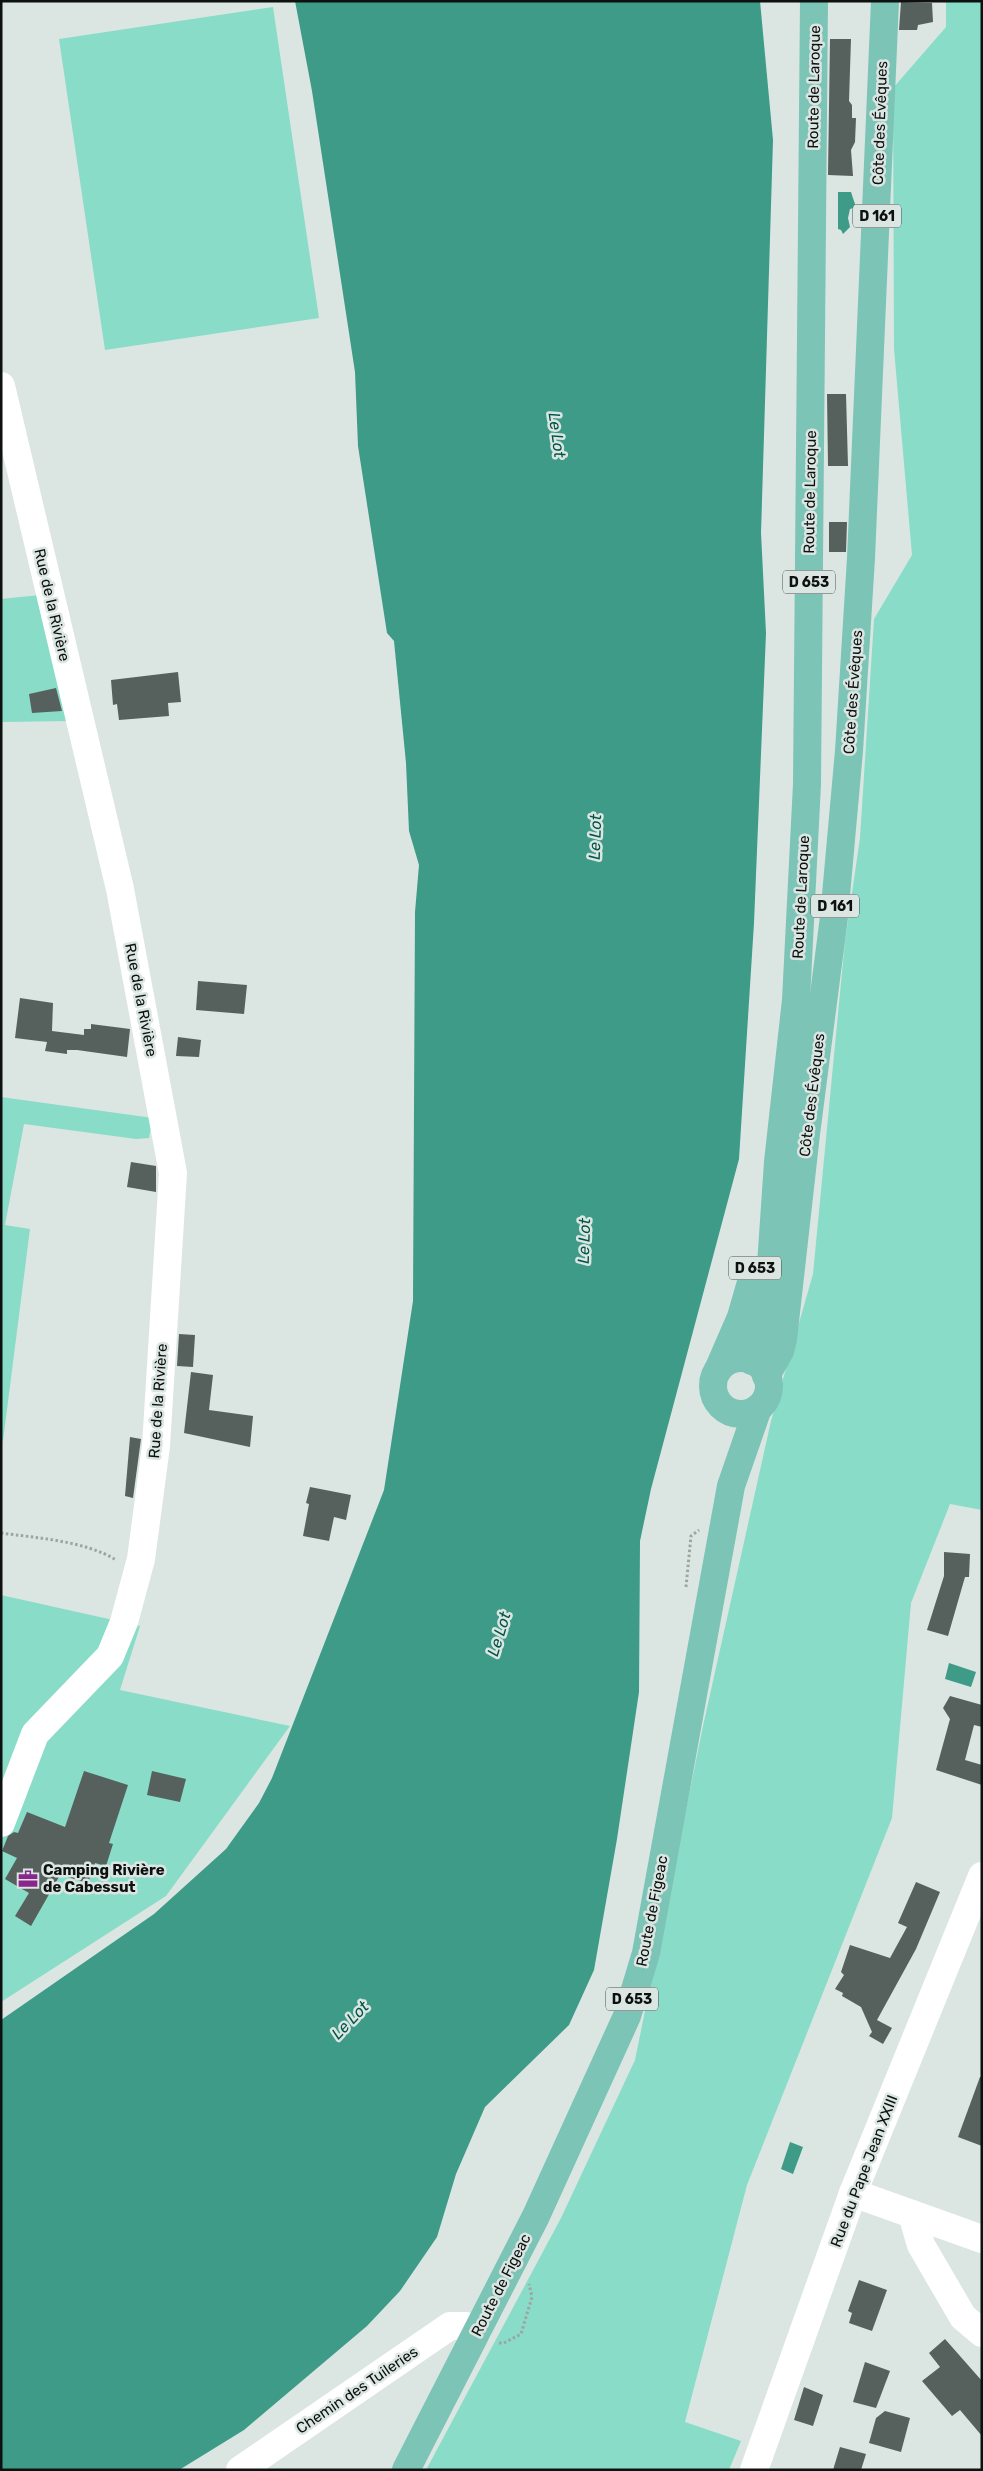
<svg xmlns="http://www.w3.org/2000/svg" width="983" height="2471" font-family="Rubik,sans-serif">
<style>
.green{fill:#89dcc7}
.water{fill:#3d9b87}
.building{fill:#56605d}
.lines{fill:none;stroke-linecap:round;stroke-linejoin:round}
.path{stroke:#9ca5a2;stroke-width:3;stroke-dasharray:2.5 2.5;stroke-linecap:butt}
.minor{stroke:#fff;stroke-width:28}
.major{stroke:#7cc4b6;stroke-width:28}
.labels{text-anchor:middle;dominant-baseline:central;stroke-width:5;stroke-linejoin:round;paint-order:stroke}
.shield{fill:#dbe6e3;stroke:#4b514f;stroke-width:1}
.shield-label{font-size:14px;font-weight:bold;fill:#0d1110}
.street-label{font-size:15px;fill:#0d1110;stroke:#dbe6e3}
.poi-label{font-size:15px;font-weight:bold;fill:#0d1110;stroke:#dbe6e3;text-anchor:start}
.water-label{font-size:16px;font-style:italic;fill:#005345;stroke:#dbe6e3}
</style>
<rect width="100%" height="100%" fill="#dbe6e3"/>
<!-- green -->
<g class="green">
<polygon points="946,1 982,1 982,1510 950,1504 911,1603 892,1818 747,2185 685,2422 741,2441 729,2470 426,2470 561,2218 635,2060 703,1726 771,1421 813,1274 845,941 860,838 874,619 912,555 894,349 893,88 946,27"/>
<polygon points="273,7 319,318 105,350 59,39"/>
<polygon points="40,595 70,721 1,722 1,599"/>
<polygon points="1,1097 153,1118 149,1138 136,1139 24,1124 5,1225 30,1229 3,1441 1,1440"/>
<polygon points="1,1595 140,1626 120,1690 290,1726 166,1896 1,2002"/>
</g>
<!-- water -->
<g class="water">
<polygon points="295,1 760,1 773,140 761,533 766,633 754,923 739,1159 651,1489 640,1541 639,1692 617,1839 594,1970 569,2025 485,2107 456,2174 437,2237 400,2291 367,2326 244,2430 179,2470 1,2470 1,2020 154,1914 226,1849 259,1803 272,1778 384,1490 413,1301 415,912 419,865 409,831 406,763 394,641 387,633 358,446 355,372 312,91"/>
<polygon points="838,192 851,192 856,207 850,209 848,218 850,227 843,234 841,230 838,229"/>
<polygon points="949,1663 976,1672 971,1687 945,1679"/>
<polygon points="790,2142 803,2147 793,2174 781,2169"/>
</g>
<!-- building -->
<g class="building">
<polygon points="901,2 932,3 933,22 918,25 917,30 899,30"/>
<polygon points="830,39 851,39 849,101 852,105 852,118 856,118 855,142 851,150 853,176 828,175"/>
<polygon points="827,394 846,394 848,466 828,466"/>
<polygon points="829,522 847,522 846,552 829,552"/>
<polygon points="178,672 181,702 168,703 169,716 119,720 117,704 113,705 111,680"/>
<polygon points="56,688 62,711 32,713 29,694"/>
<polygon points="198,981 247,985 244,1014 196,1010"/>
<polygon points="20,998 53,1003 52,1031 84,1035 84,1029 91,1029 91,1024 130,1029 127,1057 77,1050 67,1050 67,1054 45,1051 47,1042 15,1038"/>
<polygon points="178,1037 201,1040 199,1057 176,1056"/>
<polygon points="131,1162 156,1166 156,1192 127,1187"/>
<polygon points="179,1334 195,1335 193,1367 177,1366"/>
<polygon points="191,1372 213,1375 209,1410 253,1416 250,1447 184,1433"/>
<polygon points="130,1437 141,1439 133,1498 125,1496"/>
<polygon points="310,1487 351,1495 346,1520 334,1517 329,1541 303,1536 309,1504 306,1503"/>
<polygon points="944,1552 970,1554 969,1577 965,1577 948,1636 927,1630 944,1576"/>
<polygon points="950,1696 982,1705 982,1727 974,1725 965,1760 982,1765 982,1785 936,1770 950,1719 943,1708"/>
<polygon points="84,1771 128,1785 109,1843 113,1844 106,1866 95,1863 88,1883 60,1875 31,1926 15,1916 29,1893 5,1879 17,1858 2,1851 8,1836 14,1832 18,1833 27,1812 65,1827"/>
<polygon points="152,1771 186,1779 180,1802 147,1795"/>
<polygon points="916,1882 940,1892 916,1949 877,2020 892,2028 883,2044 869,2036 872,2032 861,2007 842,1996 843,1993 835,1989 844,1975 841,1972 850,1945 890,1958 907,1927 898,1923"/>
<polygon points="980,2077 982,2077 982,2146 958,2137"/>
<polygon points="859,2280 887,2290 872,2331 849,2323 852,2313 848,2311"/>
<polygon points="945,2339 982,2381 982,2436 960,2410 952,2416 922,2381 940,2367 929,2353"/>
<polygon points="865,2362 890,2371 876,2408 853,2402"/>
<polygon points="804,2387 823,2395 813,2426 794,2420"/>
<polygon points="885,2411 910,2418 901,2452 869,2443 876,2418"/>
<polygon points="840,2447 866,2454 861,2470 833,2470"/>
</g>
<g class="lines">
<!-- path -->
<g class="path">
<path d="M1,1533C37,1538 86,1541 116,1560"/>
<polyline points="686,1587 691,1536 699,1530"/>
<polyline points="499,2343 504,2343 521,2334 532,2297 529,2284"/>
</g>
<!-- minor -->
<g class="minor">
<polyline points="1,386 120,889 173,1173 156,1446 141,1559 124,1622 110,1656 35,1734 1,1823"/>
<polyline points="853,2193 982,2239"/>
<polyline points="912,2214 921,2245 963,2317 982,2333"/>
<polyline points="240,2470 450,2326 466,2326 478,2330"/>
<polyline points="754,2470 853,2193 982,1876"/>
</g>
<!-- major -->
<g class="major">
<circle cx="741" cy="1386" r="28"/>
<polyline points="752,1361 771,1265 778,1162 796,1000 807,784 814,1"/>
<polyline points="718,1370 741,1317 752,1279"/>
<polyline points="766,1376 780,1351 783,1339 806,1134 834,917 849,751 861,558 885,1"/>
<polyline points="406,2470 536,2216 627,2016 646,1953 731,1486 758,1408"/>
</g>
</g>
<!-- icons -->
<defs>
<symbol id="office-bare" viewBox="-9 -9 18 18"><path d="M-6-3h4V-5.5h4V-3h4V5H-6ZM-1-4.5V-3h2v-1.5ZM-6 0V1H6V0Z" fill="#89258d" stroke="#dbe6e3" stroke-width="2.5" paint-order="stroke"/></symbol>
</defs>
<g fill-rule="evenodd">
<use href="#office-bare" x="14" y="1865" width="28" height="28"/>
</g>
<g class="labels">
<!-- shield labels -->
<g class="shield">
<rect x="853" y="204.5" width="48" height="23" rx="4"/>
<rect x="783" y="570.5" width="52" height="23" rx="4"/>
<rect x="811" y="894.5" width="48" height="23" rx="4"/>
<rect x="729" y="1256.5" width="52" height="23" rx="4"/>
<rect x="606" y="1987.5" width="52" height="23" rx="4"/>
</g>
<g class="shield-label">
<text x="877" y="216">D 161</text>
<text x="809" y="582">D 653</text>
<text x="835" y="906">D 161</text>
<text x="755" y="1268">D 653</text>
<text x="632" y="1999">D 653</text>
</g>
<!-- street labels -->
<g class="street-label">
<text transform="translate(814 87) rotate(-89)">Route de Laroque</text>
<text transform="translate(880 123) rotate(-88)">Côte des Évêques</text>
<text transform="translate(810 492) rotate(-89)">Route de Laroque</text>
<text transform="translate(52 605) rotate(77)">Rue de la Rivière</text>
<text transform="translate(853 692) rotate(-86)">Côte des Évêques</text>
<text transform="translate(801 897) rotate(-87)">Route de Laroque</text>
<text transform="translate(141 1000) rotate(79)">Rue de la Rivière</text>
<text transform="translate(812 1095) rotate(-83)">Côte des Évêques</text>
<text transform="translate(158 1401) rotate(-86)">Rue de la Rivière</text>
<text transform="translate(652 1911) rotate(-79)">Route de Figeac</text>
<text transform="translate(864 2171) rotate(-69)">Rue du Pape Jean XXIII</text>
<text transform="translate(501 2285) rotate(-63)">Route de Figeac</text>
<text transform="translate(357 2390) rotate(-34)">Chemin des Tuileries</text>
</g>
<!-- poi labels -->
<g class="poi-label">
<text x="43" y="1870">Camping Rivière<tspan x="43" dy="17">de Cabessut</tspan></text>
</g>
<!-- water labels -->
<g class="water-label">
<text transform="translate(557 435) rotate(82)">Le Lot</text>
<text transform="translate(595 837) rotate(-88)">Le Lot</text>
<text transform="translate(584 1241) rotate(-88)">Le Lot</text>
<text transform="translate(499 1634) rotate(-73)">Le Lot</text>
<text transform="translate(350 2020) rotate(-46)">Le Lot</text>
</g>
</g>
<!-- border -->
<rect width="983" height="2471" fill="none" stroke="#0d1110" stroke-width="5"/>
</svg>
